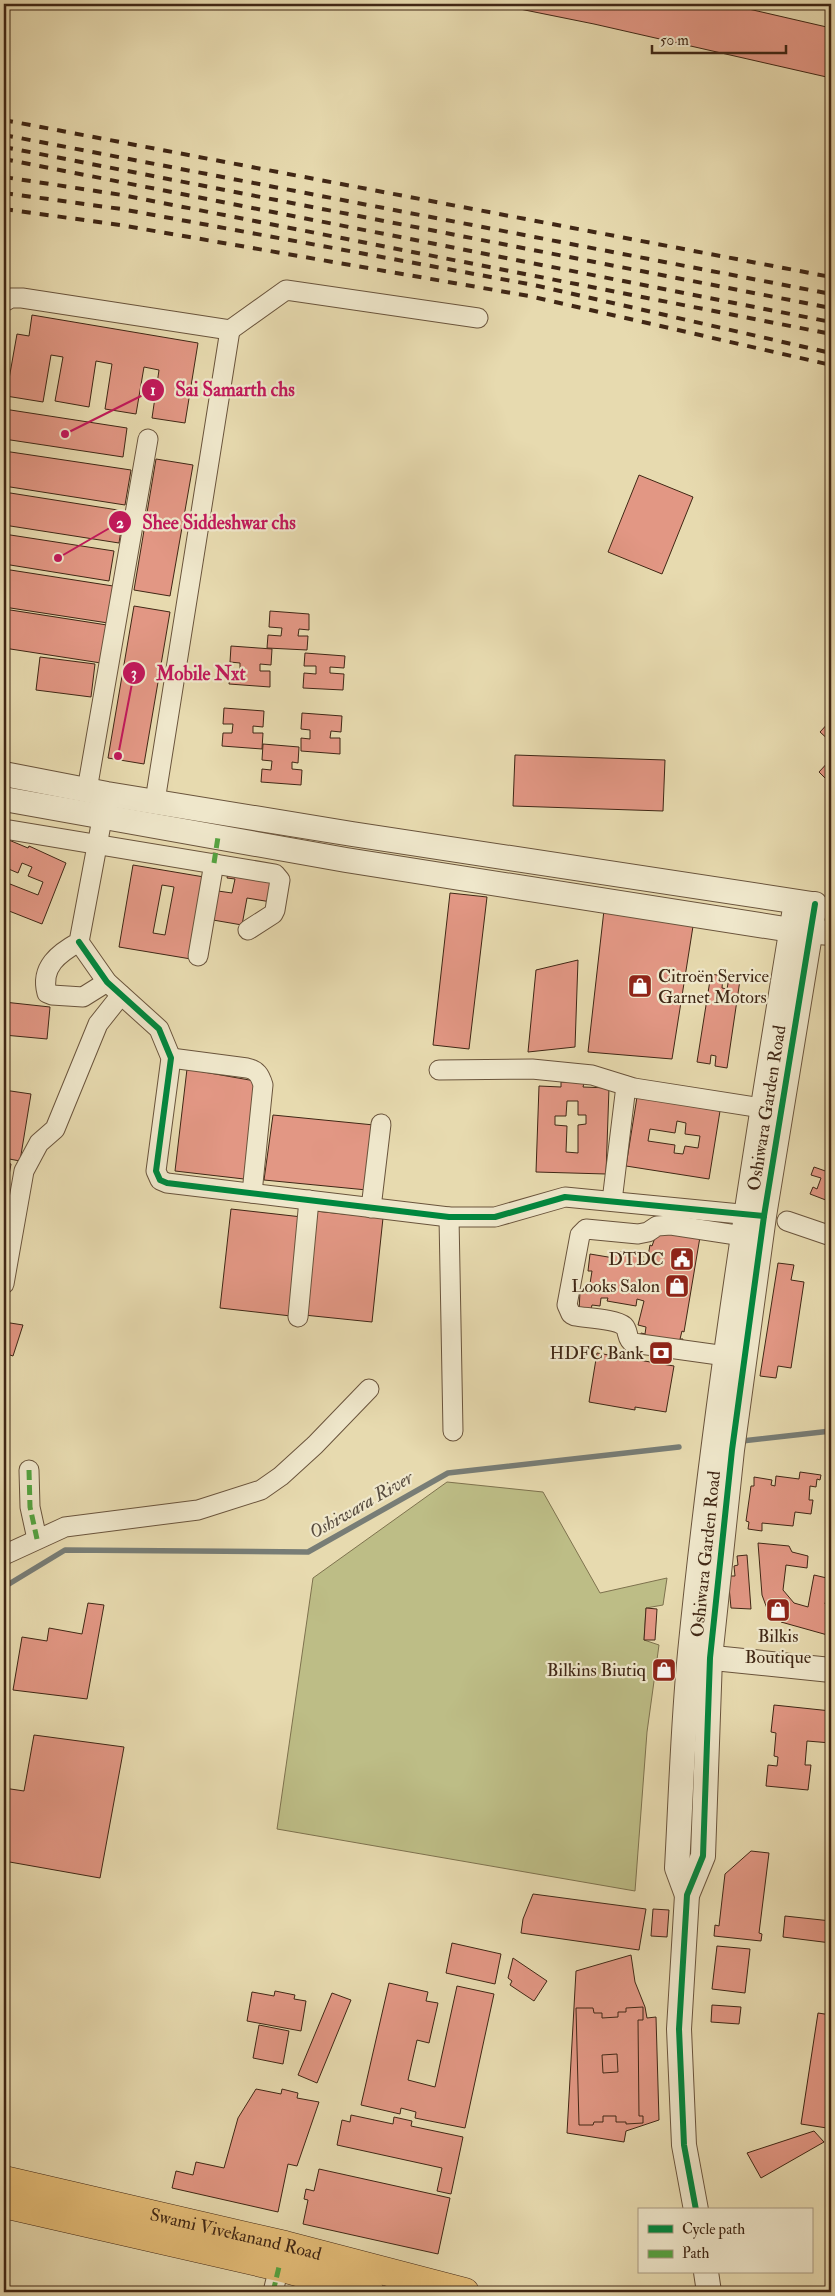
<svg xmlns="http://www.w3.org/2000/svg" width="835" height="2296" font-family="'IM FELL Double Pica',serif">
<style>
.green{fill:#bdbd86;stroke:#7e724e}
.lines{fill:none;stroke-linecap:round;stroke-linejoin:round}
.stream{stroke:#787d76;stroke-width:5.5}
.building{fill:#e29784;stroke:#402715;fill-rule:evenodd}
.minor-casing{stroke:#6a543c;stroke-width:21}
.tertiary-casing{stroke:#6a543c;stroke-width:26}
.primary-casing{stroke:#402715;stroke-width:29}
.minor{stroke:#efe7cb;stroke-width:19}
.tertiary{stroke:#efe7cb;stroke-width:24}
.primary{stroke:#e4bd78;stroke-width:28}
.rail{stroke:#402715;stroke-width:4;stroke-dasharray:9 9;stroke-linecap:butt}
.quiet{stroke:#54a340;stroke-width:5;stroke-dasharray:10 5;stroke-linecap:butt}
.cycleway-casing{stroke:#efe7cb;stroke-width:9}
.cycleway{stroke:#00873e;stroke-width:6}
.labels{text-anchor:middle;dominant-baseline:central;stroke-width:4.5;stroke-linejoin:round;paint-order:stroke}
.poi-label{font-size:18px;fill:#402715;stroke:#efe7cb;text-anchor:end}
.street-label{font-size:18px;fill:#402715;stroke:#efe7cb}
.water-label{font-size:19px;font-style:italic;fill:#574b3e;stroke:#efe7cb}
.leader{fill:none;stroke:#c2185b;stroke-width:2}
.callout-dot{fill:#c2185b;stroke:#efe7cb;stroke-width:2}
.mark-label{font-size:15px;text-anchor:middle;font-weight:bold;fill:#fff}
.callout-label{font-size:19px;text-anchor:middle;font-weight:bold;fill:#c2185b;stroke:#efe7cb;stroke-width:4.5;stroke-linejoin:round;paint-order:stroke}
</style>
<rect width="100%" height="100%" fill="#e7daaf"/>
<filter id="stains"><feTurbulence type="fractalNoise" baseFrequency=".004" numOctaves="4"/><feColorMatrix values="0 0 0 0 .2 0 0 0 0 .09 0 0 0 0 .02 0 0 0 .5 -.17"/></filter>
<radialGradient id="worn" r=".72"><stop offset=".6" stop-color="#630" stop-opacity="0"/><stop offset="1" stop-color="#630" stop-opacity=".3"/></radialGradient>
<!-- green -->
<polygon class="green" points="447,1482 543,1492 600,1593 667,1578 663,1605 646,1608 644,1640 659,1645 647,1732 635,1891 277,1829 313,1578"/>
<g class="lines">
<!-- stream -->
<g class="stream">
<polyline points="742,1441 831,1431"/>
<polyline points="4,1587 65,1550 308,1552 448,1473 679,1447"/>
</g>
</g>
<!-- building -->
<g class="building">
<polygon points="495,4 727,4 831,28 831,78 594,24"/>
<polygon points="32,315 198,343 185,423 152,418 159,370 144,367 136,414 105,409 112,364 96,361 89,407 55,401 63,357 51,355 43,402 6,396 17,334 29,336"/>
<polygon points="4,409 127,428 123,457 4,439"/>
<polygon points="4,451 131,470 125,505 4,486"/>
<polygon points="156,459 193,465 170,596 134,590"/>
<polygon points="639,475 693,497 662,574 608,552"/>
<polygon points="4,492 124,511 119,543 4,525"/>
<polygon points="4,534 114,551 109,581 4,564"/>
<polygon points="4,569 113,586 108,623 4,607"/>
<polygon points="134,606 170,612 144,764 108,758"/>
<polygon points="4,609 107,625 101,663 4,648"/>
<polygon points="270,611 309,614 309,630 299,629 298,636 308,636 307,650 267,648 268,635 281,636 282,628 269,627"/>
<polygon points="231,646 272,649 271,665 260,664 260,671 270,671 270,687 229,684 230,671 240,672 240,663 230,662"/>
<polygon points="305,653 345,656 344,668 330,667 330,673 344,674 343,690 303,688 304,673 316,674 316,666 304,666"/>
<polygon points="40,657 95,664 91,697 36,690"/>
<polygon points="224,708 264,711 263,727 253,726 253,733 263,733 262,749 222,746 223,733 232,733 233,724 223,724"/>
<polygon points="302,713 342,716 341,732 331,731 330,738 340,738 340,754 301,751 301,738 310,739 310,730 301,729"/>
<polygon points="831,720 831,742 820,732"/>
<polygon points="263,744 299,747 298,763 292,762 292,769 302,770 301,785 261,782 262,769 271,770 272,761 262,760"/>
<polygon points="515,755 665,760 663,811 513,806"/>
<polygon points="831,759 831,784 819,772"/>
<polygon points="4,838 28,848 29,846 66,863 42,924 4,909 4,891 7,892 10,884 38,895 43,882 28,876 32,867 22,863 18,873 4,867"/>
<path d="M133,865L204,877L191,959L119,947ZM162,885L174,887L165,935L153,933Z"/>
<polygon points="229,869 275,877 271,902 247,898 242,925 213,920 218,891 232,893 235,879 227,878"/>
<polygon points="450,893 487,897 469,1049 433,1045"/>
<polygon points="604,910 694,920 672,1059 588,1052"/>
<polygon points="578,960 575,1047 528,1052 536,970"/>
<polygon points="711,974 723,976 722,988 727,989 729,978 740,980 727,1068 715,1066 716,1056 711,1055 710,1064 697,1062"/>
<polygon points="4,1002 50,1007 47,1039 4,1035"/>
<polygon points="187,1069 255,1081 244,1179 175,1171"/>
<path d="M561,1082L584,1083L583,1087L609,1088L606,1174L536,1172L539,1086L561,1087ZM567,1101H578V1115H586V1124L578,1125V1153L566,1152L567,1126L555,1125V1116H566Z"/>
<polygon points="4,1090 31,1094 20,1161 4,1158"/>
<path d="M637,1097L720,1111L709,1179L626,1166ZM677,1121L686,1123L685,1134L700,1136L698,1148L685,1146L683,1154L674,1153L675,1145L648,1141L650,1129L675,1133Z"/>
<polygon points="273,1115 374,1125 367,1190 264,1180"/>
<polygon points="4,1162 11,1164 4,1203"/>
<polygon points="814,1167 831,1173 831,1202 810,1194 813,1187 817,1189 821,1178 811,1175"/>
<polygon points="231,1209 302,1217 291,1316 220,1308"/>
<polygon points="315,1211 383,1218 372,1322 304,1315"/>
<polygon points="657,1232 700,1237 684,1332 682,1331 680,1339 683,1339 681,1347 640,1340 641,1333 645,1334 646,1327 638,1325 644,1301 637,1299 636,1306 607,1301 608,1298 601,1298 600,1306 592,1305 591,1309 579,1311 580,1292 584,1293 585,1289 589,1290 592,1271 588,1271 590,1254 614,1258 616,1251 643,1256 642,1261 647,1262 650,1245 652,1246"/>
<polygon points="778,1263 794,1265 791,1280 804,1282 791,1368 778,1366 776,1378 760,1376"/>
<polygon points="4,1322 23,1325 13,1356 4,1353"/>
<polygon points="597,1353 674,1366 666,1412 635,1407 635,1410 589,1402"/>
<polygon points="800,1472 821,1475 820,1480 817,1479 816,1487 810,1486 809,1500 813,1500 811,1514 795,1512 793,1526 762,1523 762,1531 748,1529 749,1522 746,1521 751,1486 754,1486 754,1477 772,1480 771,1485 775,1486 776,1476 799,1479"/>
<polygon points="758,1543 789,1546 792,1552 808,1556 807,1568 786,1565 783,1590 794,1603 808,1607 814,1575 831,1579 825,1604 831,1605 831,1636 781,1622 782,1618 769,1614 762,1595"/>
<polygon points="747,1555 751,1609 731,1608 728,1576 735,1576 734,1566 738,1565 737,1556"/>
<polygon points="88,1603 104,1605 87,1699 13,1690 22,1637 47,1641 49,1628 82,1634"/>
<polygon points="646,1608 657,1609 655,1640 644,1640"/>
<polygon points="774,1705 831,1711 831,1743 807,1741 805,1765 811,1765 808,1790 766,1786 768,1765 777,1766 778,1757 774,1756 776,1733 771,1732"/>
<polygon points="34,1735 124,1747 100,1878 4,1861 4,1788 24,1791"/>
<polygon points="751,1851 769,1853 759,1933 762,1934 761,1941 714,1936 715,1925 719,1926 725,1874"/>
<polygon points="533,1894 646,1909 639,1950 521,1933 523,1919"/>
<polygon points="653,1909 669,1910 667,1937 651,1936"/>
<polygon points="785,1916 831,1921 831,1943 783,1937"/>
<polygon points="452,1943 501,1954 495,1984 446,1973"/>
<polygon points="717,1946 750,1949 745,1993 712,1989"/>
<polygon points="631,1955 635,1982 645,2007 647,2018 656,2017 659,2120 626,2131 624,2142 567,2133 576,1971"/>
<polygon points="513,1958 547,1981 534,2001 510,1985 512,1981 508,1978"/>
<polygon points="389,1983 428,1992 426,2001 438,2003 429,2043 417,2040 408,2080 435,2087 457,1986 494,1994 465,2128 415,2118 416,2112 401,2108 400,2114 361,2105"/>
<polygon points="275,1991 295,1995 294,1999 306,2001 301,2031 247,2021 252,1992 274,1996"/>
<polygon points="332,1993 351,2000 317,2083 298,2075"/>
<polygon points="712,2005 741,2007 739,2024 711,2022"/>
<path d="M643,2007V2020H638L639,2116H643V2123L626,2124V2122H616V2116H603V2122H594L593,2125H579L576,2008H593L594,2013H602V2018L618,2017V2012H626V2008ZM617,2054L618,2072L603,2073L602,2055Z"/>
<polygon points="818,2013 831,2015 831,2099 827,2128 801,2124"/>
<polygon points="259,2025 289,2031 283,2064 253,2058"/>
<polygon points="256,2089 281,2094 282,2089 298,2093 297,2098 319,2102 297,2166 288,2164 278,2212 172,2188 176,2171 193,2175 196,2162 224,2168 238,2118"/>
<polygon points="351,2115 393,2124 394,2117 412,2121 411,2126 463,2137 451,2194 437,2191 442,2168 337,2145 342,2120 350,2122"/>
<polygon points="814,2131 824,2142 761,2178 747,2153"/>
<polygon points="319,2169 450,2198 438,2254 303,2224 308,2200 304,2199 306,2189 314,2191"/>
</g>
<g class="lines">
<defs>
<g id="minor">
<polyline points="4,302 11,298 22,298 230,330 286,290 478,318"/>
<polyline points="87,790 148,439"/>
<polyline points="155,801 230,330"/>
<path d="M105,803L79,942C59,953 40,967 47,993L52,995L83,997L107,982"/>
<polyline points="4,829 275,874 280,880 275,910 273,914 248,930"/>
<polyline points="79,942 107,982 159,1029 171,1058 156,1171 160,1180 167,1183 449,1217 495,1217 565,1197 761,1216"/>
<polyline points="198,956 214,863"/>
<path d="M171,1058L247,1068C257,1070 260,1075 263,1085L252,1193"/>
<polyline points="439,1070 532,1069 592,1075 634,1088 775,1110"/>
<polyline points="612,1201 626,1086"/>
<polyline points="371,1208 381,1124"/>
<polyline points="449,1217 453,1431"/>
<polyline points="787,1221 831,1236"/>
<polyline points="4,1284 24,1171 39,1143 55,1129 98,1024 121,995"/>
<polyline points="298,1317 309,1200"/>
<path d="M726,1356L633,1343C626,1339 629,1331 624,1326C616,1319 586,1318 575,1316L571,1314L567,1305L580,1235L586,1229L638,1234L648,1232L657,1226L671,1225L743,1236"/>
<polyline points="29,1470 30,1507 37,1539"/>
<polyline points="4,1555 65,1527 198,1510 261,1490 281,1476 315,1445 369,1389"/>
<polyline points="273,2292 279,2267"/>
</g>
<g id="tertiary">
<polyline points="4,774 107,794 352,834 812,904"/>
<polyline points="4,799 346,860 791,930 831,933"/>
<polyline points="694,1656 831,1670"/>
<path d="M687,1895L677,1868C681,1796 683,1724 690,1653C715,1401 755,1152 796,902"/>
<polyline points="696,2210 684,2145 679,2029 687,1895 703,1856 710,1658 732,1450 764,1216 815,904"/>
<polyline points="706,2272 709,2292"/>
</g>
<g id="primary">
<path id="s1" d="M4,2180L285,2245L465,2292"/>
<polyline points="4,2204 279,2267 370,2292"/>
</g>
</defs>
<!-- minor casing -->
<use href="#minor" class="minor-casing"/>
<!-- tertiary casing -->
<use href="#tertiary" class="tertiary-casing"/>
<!-- primary casing -->
<use href="#primary" class="primary-casing"/>
<!-- minor -->
<use href="#minor" class="minor"/>
<!-- tertiary -->
<use href="#tertiary" class="tertiary"/>
<!-- primary -->
<use href="#primary" class="primary"/>
<!-- rail -->
<g class="rail">
<polyline points="4,120 831,277"/>
<polyline points="4,135 831,294"/>
<polyline points="4,147 831,308"/>
<polyline points="4,159 831,322"/>
<polyline points="4,177 122,195 831,334"/>
<polyline points="4,193 121,209 534,285 831,353"/>
<polyline points="4,209 120,225 529,296 831,365"/>
</g>
<!-- quiet -->
<g class="quiet">
<polyline points="214,863 218,837"/>
<polyline points="29,1470 30,1507 37,1539"/>
<polyline points="273,2292 279,2267"/>
</g>
<defs>
<g id="cycleway">
<polyline points="79,942 107,982 159,1029 171,1058 156,1171 160,1180 167,1183 449,1217 495,1217 565,1197 764,1216"/>
<polyline points="696,2210 684,2145 679,2029 687,1895 703,1856 710,1658 732,1450 764,1216 815,904"/>
</g>
</defs>
<!-- cycleway casing -->
<use href="#cycleway" class="cycleway-casing"/>
<!-- cycleway -->
<use href="#cycleway" class="cycleway"/>
</g>
<!-- icons -->
<defs>
<symbol id="shop-square" viewBox="-11 -11 22 22"><rect x="-9" y="-9" width="18" height="18" rx="4" fill="#8f2418" stroke="#efe7cb"/><path d="M-5-2.5h2.3a2.7 3.5 0 0 1 5.4 0H5L5.5 6h-11ZM-1.5-2.5h3a1.5 2.3 0 0 0-3 0Z" fill="#fff"/></symbol>
<symbol id="civic-square" viewBox="-11 -11 22 22"><rect x="-9" y="-9" width="18" height="18" rx="4" fill="#8f2418" stroke="#efe7cb"/><path d="M-.6-6.5H3V-4.5H.6V-3L4-1V1h2V6H-6V1h2V-1L-.6-3ZM-1.2 2.5V6h2.4V2.5Z" fill="#fff"/></symbol>
<symbol id="bank-square" viewBox="-11 -11 22 22"><rect x="-9" y="-9" width="18" height="18" rx="4" fill="#8f2418" stroke="#efe7cb"/><path d="M-6-4H6V4H-6ZM0-2.3a2.3 2.3 0 1 0 0 4.6a2.3 2.3 0 1 0 0-4.6Z" fill="#fff"/></symbol>
</defs>
<g fill-rule="evenodd">
<use href="#shop-square" x="626" y="972" width="28" height="28"/>
<use href="#civic-square" x="668" y="1245" width="28" height="28"/>
<use href="#shop-square" x="663" y="1272" width="28" height="28"/>
<use href="#bank-square" x="647" y="1339" width="28" height="28"/>
<use href="#shop-square" x="764" y="1596" width="28" height="28"/>
<use href="#shop-square" x="650" y="1656" width="28" height="28"/>
</g>
<g class="labels">
<!-- poi labels -->
<g class="poi-label">
<text x="658" y="976" text-anchor="start">Citroën Service<tspan x="658" dy="21">Garnet Motors</tspan></text>
<text x="664" y="1259">DTDC</text>
<text x="660" y="1286">Looks Salon</text>
<text x="644" y="1353">HDFC Bank</text>
<text x="778" y="1636" text-anchor="middle">Bilkis<tspan x="778" dy="21">Boutique</tspan></text>
<text x="646" y="1670">Bilkins Biutiq</text>
</g>
<!-- street labels -->
<g class="street-label">
<text transform="translate(767 1108) rotate(-81)">Oshiwara Garden Road</text>
<text transform="translate(706 1554) rotate(-84)">Oshiwara Garden Road</text>
<text stroke="none"><textPath href="#s1" startOffset="238">Swami Vivekanand Road</textPath></text>
</g>
<!-- water labels -->
<g class="water-label">
<text transform="translate(361 1505) rotate(-30)">Oshiwara River</text>
</g>
</g>
<!-- callouts -->
<path class="leader" d="M65 434L153 390M58 558L120 522M118 756L134 673"/>
<g class="callout-dot">
<circle cx="65" cy="434" r="5"/>
<circle cx="58" cy="558" r="5"/>
<circle cx="118" cy="756" r="5"/>
<circle cx="153" cy="390" r="12"/>
<circle cx="120" cy="522" r="12"/>
<circle cx="134" cy="673" r="12"/>
</g>
<g class="mark-label">
<text x="153" y="395">1</text>
<text x="120" y="528">2</text>
<text x="134" y="678">3</text>
</g>
<g class="callout-label">
<text x="235" y="396">Sai Samarth chs</text>
<text x="219" y="529">Shee Siddeshwar chs</text>
<text x="201" y="680">Mobile Nxt</text>
</g>
<!-- margin -->
<rect width="835" height="2296" fill="none" stroke="#e7daaf" stroke-width="20"/>
<rect x="5" y="5" width="825" height="2286" fill="none" stroke="#402715" stroke-width="2.5"/>
<rect x="10" y="10" width="815" height="2276" fill="none" stroke="#402715"/>
<!-- legend -->
<rect x="638" y="2208" width="175" height="65" fill="#efe7cb" stroke="#a99a82"/>
<rect x="648" y="2225" width="25" height="8" fill="#00873e" stroke="#a99a82"/>
<text x="682" y="2234" font-size="15" fill="#402715">Cycle path</text>
<rect x="648" y="2250" width="25" height="8" fill="#54a340" stroke="#a99a82"/>
<text x="682" y="2258" font-size="15" fill="#402715">Path</text>
<!-- scale -->
<path d="M652 45v8h134v-8" fill="none" stroke="#402715" stroke-width="2.5"/>
<text x="660" y="45" font-size="15" fill="#402715" stroke="#efe7cb" stroke-width="4" paint-order="stroke">50 m</text>
<rect width="100%" height="100%" filter="url(#stains)"/>
<rect width="100%" height="100%" fill="url(#worn)"/>
</svg>
